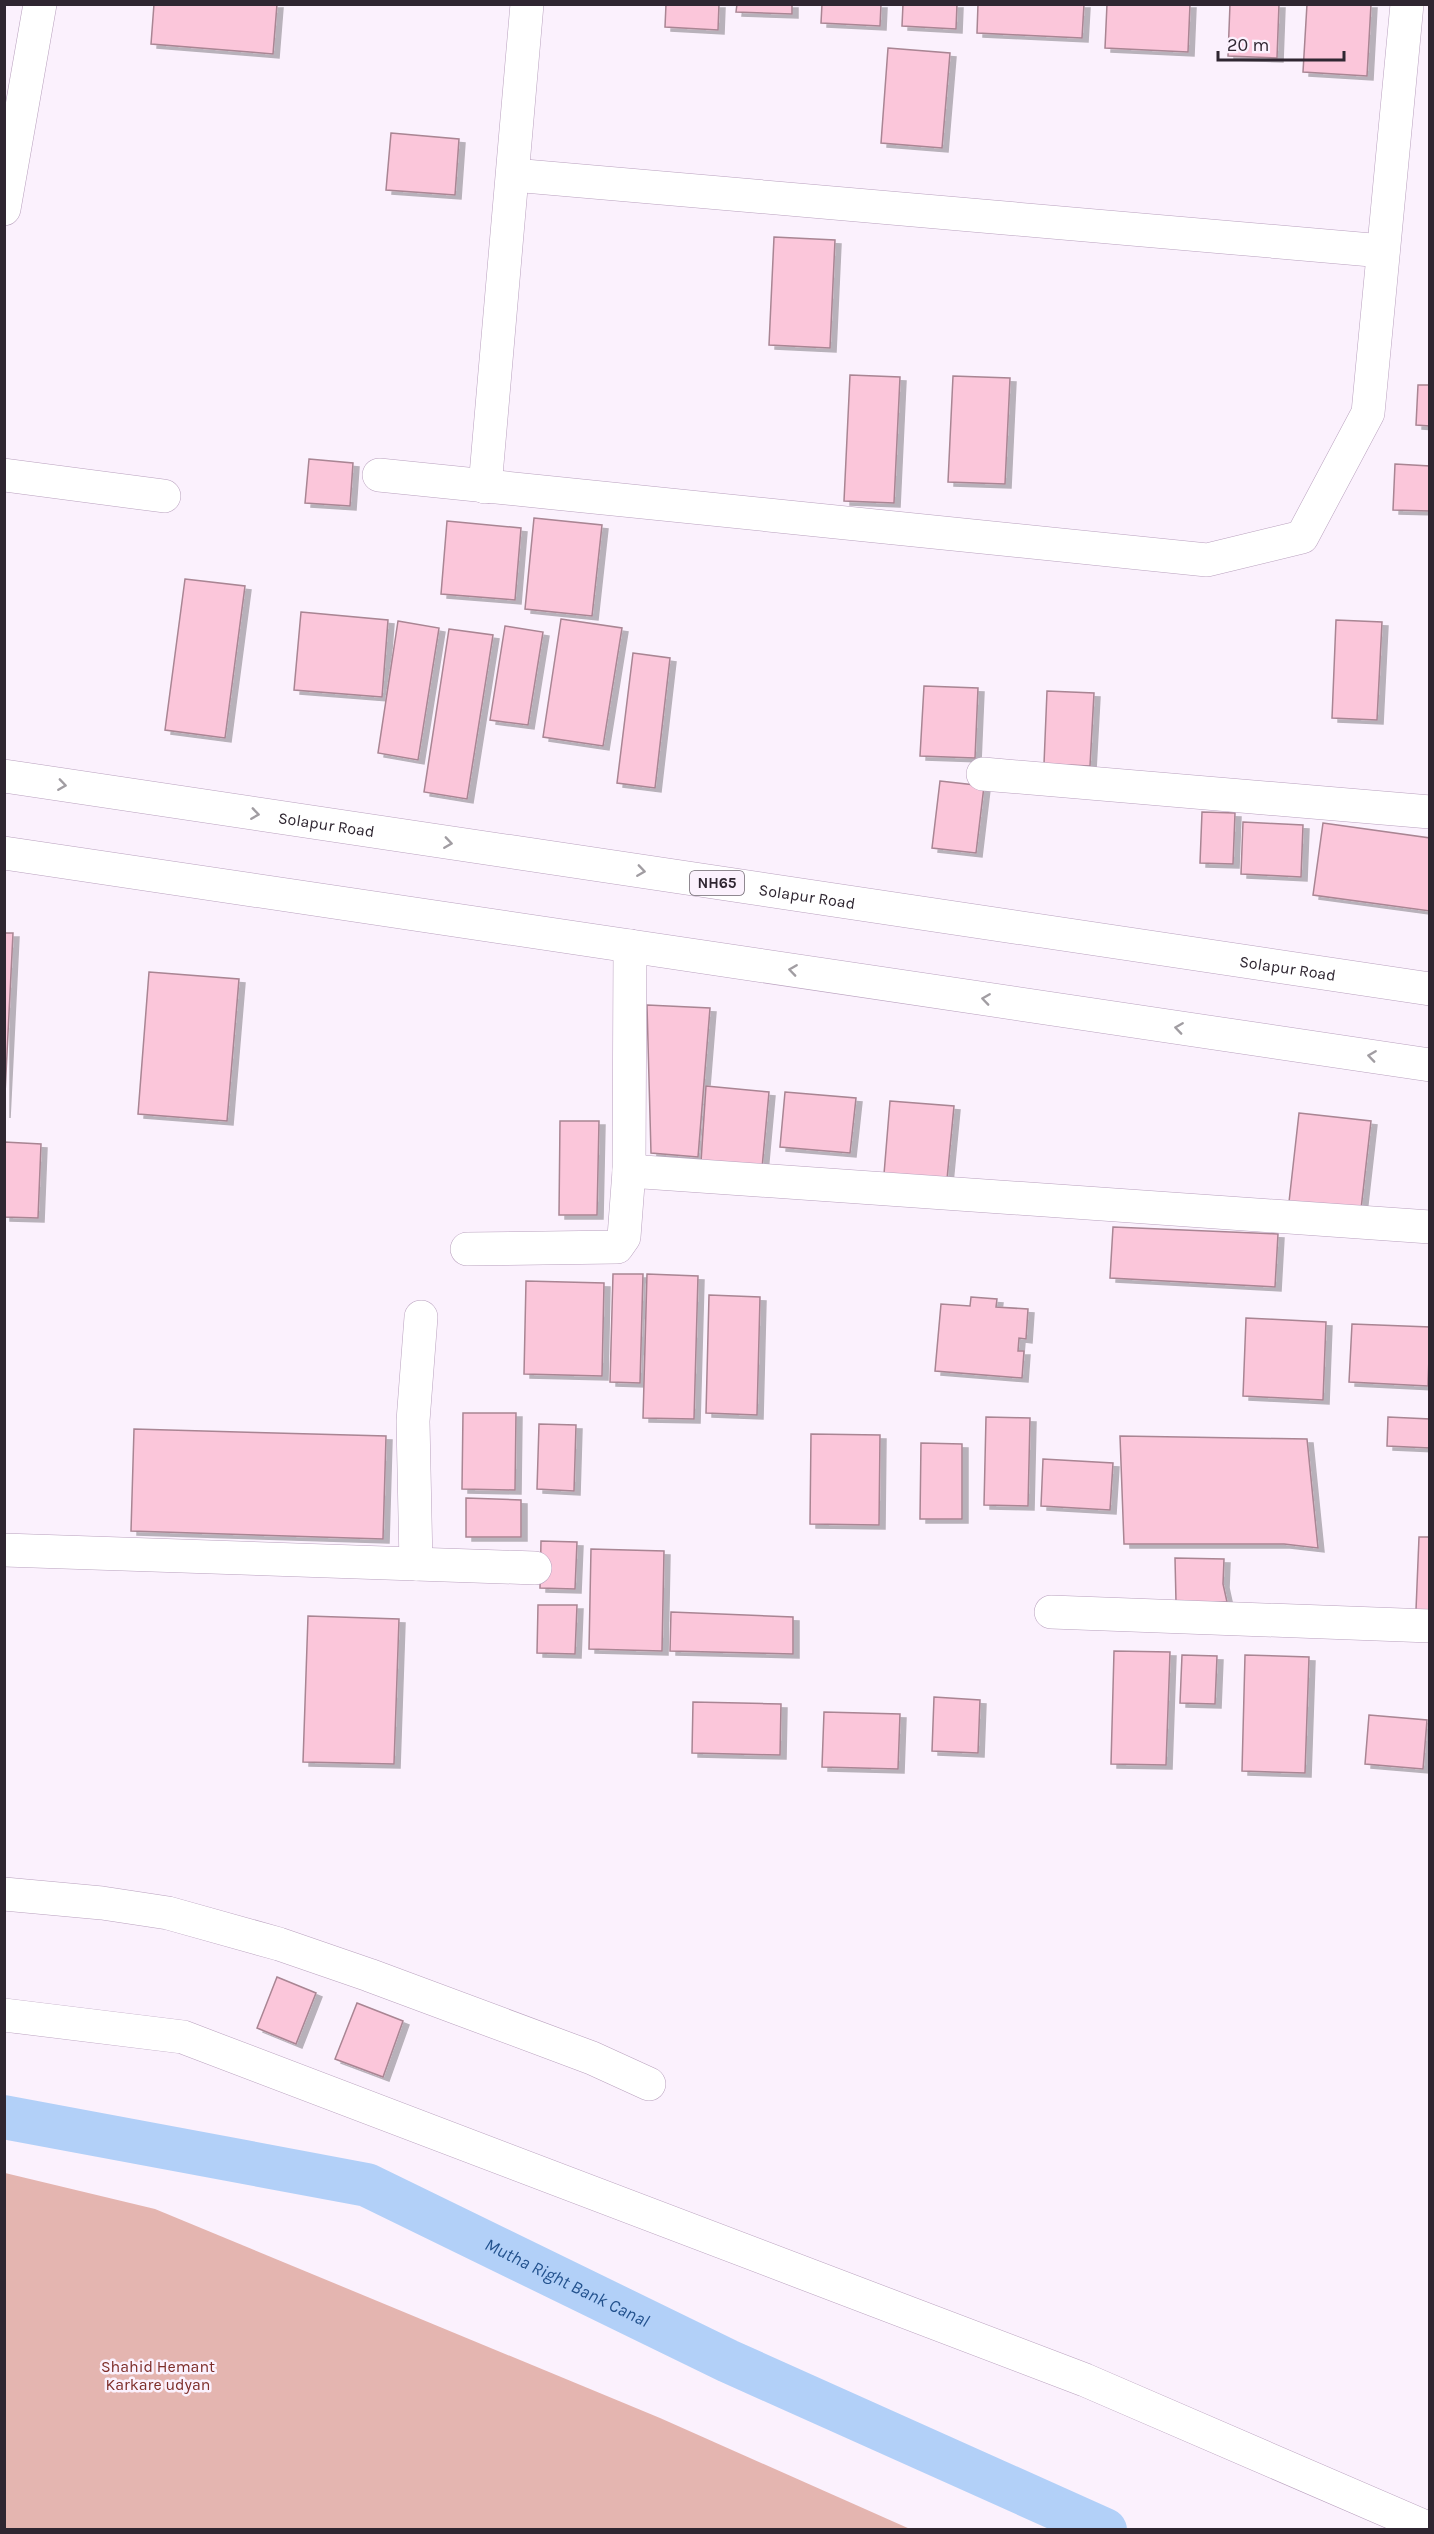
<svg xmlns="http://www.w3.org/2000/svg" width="1434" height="2534" font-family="Karla,sans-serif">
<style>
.green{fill:#e4b5b0}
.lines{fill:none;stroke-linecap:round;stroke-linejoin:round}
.canal{stroke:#b2d0f8;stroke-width:44}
.building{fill:#fbc6da;stroke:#a98593;stroke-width:1.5;filter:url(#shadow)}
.minor-casing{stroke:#b9a1be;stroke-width:34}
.major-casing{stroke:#b9a1be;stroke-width:34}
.highway-casing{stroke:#b9a1be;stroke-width:34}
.minor{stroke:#fff;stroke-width:33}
.major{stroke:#fff;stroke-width:33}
.highway{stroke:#fff;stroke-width:33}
.oneway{stroke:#a19da2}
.labels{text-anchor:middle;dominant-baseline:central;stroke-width:5;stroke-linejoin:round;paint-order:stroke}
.shield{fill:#fbf1fd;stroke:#6c636e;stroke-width:1.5}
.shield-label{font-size:15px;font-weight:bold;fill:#2f2631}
.street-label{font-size:16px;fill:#2f2631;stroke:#fbf1fd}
.park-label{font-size:16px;fill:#7d2d29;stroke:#fbf1fd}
.water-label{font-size:18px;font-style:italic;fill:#23528e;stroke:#fbf1fd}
</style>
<defs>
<filter id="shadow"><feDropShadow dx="6" dy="4" stdDeviation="0" flood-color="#0004"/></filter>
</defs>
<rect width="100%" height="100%" fill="#fbf1fd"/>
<!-- green -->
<polygon class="green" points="5,2173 155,2209 660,2418 910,2529 5,2529"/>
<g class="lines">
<!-- canal -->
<path class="canal" id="s1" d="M4,2117L367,2185L728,2361L1105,2530"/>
</g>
<!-- building -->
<g class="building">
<polygon points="154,4 277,4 273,54 151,44"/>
<polygon points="666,4 719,4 718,30 665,27"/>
<polygon points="737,4 792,4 792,14 736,12"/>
<polygon points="822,4 881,4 880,26 821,23"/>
<polygon points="903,4 957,4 956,29 902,26"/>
<polygon points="978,4 1084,4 1082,38 977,33"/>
<polygon points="1107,4 1190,4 1188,52 1105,48"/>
<polygon points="1230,4 1279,4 1277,58 1228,56"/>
<polygon points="1307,4 1371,4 1367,76 1303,72"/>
<polygon points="888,48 950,53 942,148 881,143"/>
<polygon points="391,133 459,139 455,195 386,190"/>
<polygon points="774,237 835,240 830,348 769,345"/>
<polygon points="850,375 900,377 894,503 844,501"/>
<polygon points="953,376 1010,378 1005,484 948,482"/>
<polygon points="1418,385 1430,385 1430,426 1416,425"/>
<polygon points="309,459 353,463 350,506 305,503"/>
<polygon points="1395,464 1430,466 1430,511 1393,510"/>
<polygon points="534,518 602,525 592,616 525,609"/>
<polygon points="447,521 521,528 515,600 441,594"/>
<polygon points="185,579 245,586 225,738 165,730"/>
<polygon points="301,612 388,620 382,697 294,690"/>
<polygon points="561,619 622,628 603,746 543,737"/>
<polygon points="1336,620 1382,622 1377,720 1332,718"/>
<polygon points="398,621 439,628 418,760 378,753"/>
<polygon points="505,626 543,632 528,725 490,720"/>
<polygon points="449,629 493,635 467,799 424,792"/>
<polygon points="633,653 670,658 655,788 617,783"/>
<polygon points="924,686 978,688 975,758 920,756"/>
<polygon points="1047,691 1094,693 1090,766 1044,764"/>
<polygon points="940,781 984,786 976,853 932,848"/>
<polygon points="1202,812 1235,813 1233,864 1200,863"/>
<polygon points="1243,822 1303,825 1301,877 1241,874"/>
<polygon points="1323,823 1430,838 1430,911 1313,895"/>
<polygon points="4,933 13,933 4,1114"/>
<polygon points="149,972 239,979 227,1121 138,1114"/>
<polygon points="647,1005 710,1008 698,1157 651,1153"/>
<polygon points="706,1086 769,1092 762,1168 701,1162"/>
<polygon points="785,1092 856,1098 850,1153 780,1147"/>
<polygon points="890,1101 954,1106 947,1179 884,1174"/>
<polygon points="1299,1113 1371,1121 1361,1209 1289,1202"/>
<polygon points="560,1121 599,1121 597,1215 559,1215"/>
<polygon points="4,1142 41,1144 38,1218 4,1217"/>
<polygon points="1113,1227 1278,1234 1275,1287 1110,1278"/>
<polygon points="613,1274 643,1274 640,1383 610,1382"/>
<polygon points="647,1274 698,1276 694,1419 643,1418"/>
<polygon points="526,1281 604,1283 602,1376 524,1374"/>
<polygon points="709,1295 760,1297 757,1415 706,1413"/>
<polygon points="971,1297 997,1299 996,1307 1028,1309 1026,1339 1019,1338 1018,1351 1024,1351 1022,1378 935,1371 941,1304 970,1306"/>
<polygon points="1246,1318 1326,1322 1323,1400 1243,1396"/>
<polygon points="1352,1324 1430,1327 1428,1386 1349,1382"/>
<polygon points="463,1413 516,1413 515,1490 462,1489"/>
<polygon points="986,1417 1030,1418 1028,1506 984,1505"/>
<polygon points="1388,1417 1430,1419 1430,1448 1387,1446"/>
<polygon points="539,1424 576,1425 574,1491 537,1489"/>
<polygon points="134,1429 386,1436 383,1539 131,1531"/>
<polygon points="811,1434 880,1435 879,1525 810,1524"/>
<polygon points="1120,1436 1307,1439 1318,1548 1284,1544 1124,1544"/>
<polygon points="921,1443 962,1444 962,1519 920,1519"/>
<polygon points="1043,1459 1113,1463 1110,1510 1041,1506"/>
<polygon points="466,1498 521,1500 521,1537 466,1537"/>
<polygon points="1419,1537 1430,1537 1430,1611 1416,1610"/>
<polygon points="541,1541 577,1542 575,1589 540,1588"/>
<polygon points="591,1549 664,1551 662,1651 589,1649"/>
<polygon points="1175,1558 1224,1559 1223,1584 1227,1602 1176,1602"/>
<polygon points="538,1605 577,1605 575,1654 537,1653"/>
<polygon points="671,1612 793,1617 793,1654 670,1651"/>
<polygon points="308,1616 399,1619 394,1764 303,1762"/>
<polygon points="1114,1651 1170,1652 1166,1765 1111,1764"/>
<polygon points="1182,1655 1217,1656 1215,1704 1180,1703"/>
<polygon points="1245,1655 1309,1657 1305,1773 1242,1771"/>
<polygon points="934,1697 980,1700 978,1753 932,1751"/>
<polygon points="693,1702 781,1704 780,1755 692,1753"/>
<polygon points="824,1712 900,1714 898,1769 822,1767"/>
<polygon points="1369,1715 1427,1720 1423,1769 1365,1764"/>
<polygon points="277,1977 316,1993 296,2044 257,2028"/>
<polygon points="357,2003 403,2021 383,2077 335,2059"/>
</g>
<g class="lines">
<defs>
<g id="minor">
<polyline points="513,175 1383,251"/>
<polyline points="4,475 164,496"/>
<polyline points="379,475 1207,560 1302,537 1368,413 1407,4"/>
<polyline points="485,487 527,4"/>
<polyline points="983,774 1430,812"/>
<polyline points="629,1171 1430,1227"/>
<polyline points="467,1249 617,1247 624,1237 629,1171 630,946"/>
<polyline points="4,1550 535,1568"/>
<polyline points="416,1564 413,1421 421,1317"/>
<polyline points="1051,1612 1430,1626"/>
<polyline points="4,1894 102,1903 168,1913 279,1944 369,1975 592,2058 649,2084"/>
<polyline points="4,2015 183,2037 1085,2380 1430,2529"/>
</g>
<polyline id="major" points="4,209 40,4"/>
<g id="highway">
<path id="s2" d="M4,776L1430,989"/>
<polyline points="4,853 1430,1065"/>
</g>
</defs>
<!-- minor casing -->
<use href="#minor" class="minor-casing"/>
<!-- major casing -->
<use href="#major" class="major-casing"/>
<!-- highway casing -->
<use href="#highway" class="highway-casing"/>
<!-- minor -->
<use href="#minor" class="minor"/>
<!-- major -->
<use href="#major" class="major"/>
<!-- highway -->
<use href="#highway" class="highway"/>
</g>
<!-- one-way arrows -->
<defs><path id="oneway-chevron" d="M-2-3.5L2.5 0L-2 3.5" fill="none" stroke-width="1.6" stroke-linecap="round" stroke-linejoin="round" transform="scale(1.5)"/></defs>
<g class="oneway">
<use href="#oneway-chevron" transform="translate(62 785) rotate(8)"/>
<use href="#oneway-chevron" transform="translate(255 814) rotate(8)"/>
<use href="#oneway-chevron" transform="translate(448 843) rotate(8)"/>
<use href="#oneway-chevron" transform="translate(641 871) rotate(8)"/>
<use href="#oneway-chevron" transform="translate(793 970) rotate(-172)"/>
<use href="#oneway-chevron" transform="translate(986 999) rotate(-172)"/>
<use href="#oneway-chevron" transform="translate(1179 1028) rotate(-172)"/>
<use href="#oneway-chevron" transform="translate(1372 1056) rotate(-172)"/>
</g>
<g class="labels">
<!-- shield labels -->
<rect class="shield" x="690" y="871" width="54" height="24" rx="4.5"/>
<g class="shield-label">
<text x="717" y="883">NH65</text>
</g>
<!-- street labels -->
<g class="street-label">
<text stroke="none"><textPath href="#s2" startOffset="326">Solapur Road</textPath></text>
<text stroke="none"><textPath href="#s2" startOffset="812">Solapur Road</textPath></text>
<text stroke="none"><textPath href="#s2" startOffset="1298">Solapur Road</textPath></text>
</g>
<!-- park labels -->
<g class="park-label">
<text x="158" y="2366">Shahid Hemant<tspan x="158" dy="18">Karkare udyan</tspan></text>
</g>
<!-- water labels -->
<g class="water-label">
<text stroke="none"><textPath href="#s1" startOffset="592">Mutha Right Bank Canal</textPath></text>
</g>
</g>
<!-- border -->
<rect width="1434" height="2534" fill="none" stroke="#2f2631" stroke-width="12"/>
<!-- scale -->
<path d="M1218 51v9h126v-9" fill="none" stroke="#2f2631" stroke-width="3"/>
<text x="1227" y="51" font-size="18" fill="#2f2631" stroke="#fbf1fd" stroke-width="4.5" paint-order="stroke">20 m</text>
</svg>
